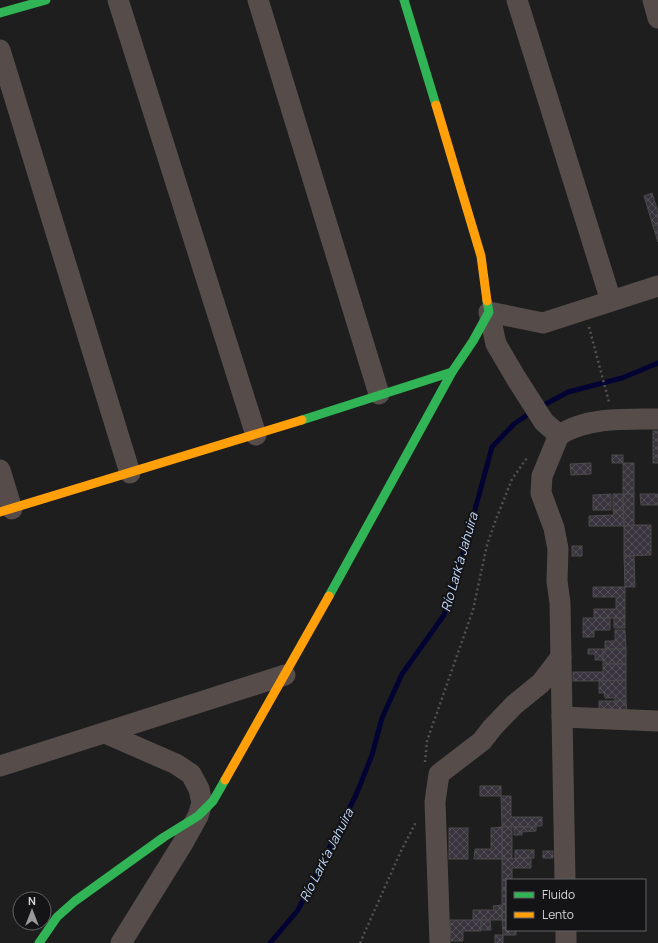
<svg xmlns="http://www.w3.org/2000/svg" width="658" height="943" font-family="Manrope,sans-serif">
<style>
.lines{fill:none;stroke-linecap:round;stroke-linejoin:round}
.stream{stroke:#030333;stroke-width:5}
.building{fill:url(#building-cross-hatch);stroke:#4b4a4b}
.path{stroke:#56504e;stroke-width:2.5;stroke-dasharray:2 3;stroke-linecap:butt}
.street{stroke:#564d4b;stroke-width:21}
.fast{stroke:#30b455;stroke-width:9}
.slow{stroke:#ff9f0a;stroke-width:9}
.labels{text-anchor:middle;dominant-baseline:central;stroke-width:4;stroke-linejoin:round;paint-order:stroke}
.water-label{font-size:13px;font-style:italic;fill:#c2d9fd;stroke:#141416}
</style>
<defs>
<pattern id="building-cross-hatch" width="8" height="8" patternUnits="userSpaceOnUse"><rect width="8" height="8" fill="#39333e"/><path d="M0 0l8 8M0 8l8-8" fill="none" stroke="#555059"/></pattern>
</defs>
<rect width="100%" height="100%" fill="#1e1e1e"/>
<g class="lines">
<!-- stream -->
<g class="stream">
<polyline points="540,407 568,392 622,378 658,363"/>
<polyline points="270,943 298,910 356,795 372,755 382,718 402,674 444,615 466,543 492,447 514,424 533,411"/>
</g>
</g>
<!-- building -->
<g class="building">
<polygon points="652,193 658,212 658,224 653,226 644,196"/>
<polygon points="658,224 658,242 653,226"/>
<rect x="653" y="431" width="5" height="32"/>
<rect x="612" y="455" width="11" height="8"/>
<polygon points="591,463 591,474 571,475 570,464"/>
<rect x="623" y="463" width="11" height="31"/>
<polygon points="611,494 611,510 593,510 593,495"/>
<rect x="613" y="494" width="10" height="16"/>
<polygon points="623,494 634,494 634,525 624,526"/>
<polygon points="640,494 658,494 658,505 641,505"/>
<polygon points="613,510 623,510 624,526 589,526 589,516 614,515"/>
<polygon points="634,525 651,525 651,555 624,556 624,526"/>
<rect x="572" y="546" width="10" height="10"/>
<polygon points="624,556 634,556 635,587 625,587"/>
<polygon points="593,587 625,587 625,618 594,618 594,609 616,609 616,597 593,597"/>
<polygon points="583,618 610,618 610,630 594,630 594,637 583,637"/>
<rect x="614" y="618" width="11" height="10"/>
<polygon points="615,630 625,630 626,649 605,649 605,641 615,641"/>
<polygon points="588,649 603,649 603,660 595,660 595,654 588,654"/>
<rect x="603" y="649" width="23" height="15"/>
<polygon points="603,664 626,664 626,680 603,681"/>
<rect x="573" y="672" width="30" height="9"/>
<polygon points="626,680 626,701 615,701 615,698 605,698 604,693 599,693 599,681"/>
<polygon points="599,701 626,701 627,712 599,712"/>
<rect x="480" y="786" width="21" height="10"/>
<polygon points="501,796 511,796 511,817 542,817 542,826 502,827"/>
<polygon points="502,827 512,827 512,858 502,859"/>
<polygon points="502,827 502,859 474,859 475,849 491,849 491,828"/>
<polygon points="514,827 536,827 536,831 522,832 522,835 514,835"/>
<rect x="449" y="828" width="19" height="31"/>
<rect x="515" y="850" width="19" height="8"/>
<rect x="543" y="851" width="10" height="7"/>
<polygon points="531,858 531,868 512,868 512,880 507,880 507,890 502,890 502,859"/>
<rect x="502" y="890" width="5" height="30"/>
<polygon points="502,905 502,920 473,920 473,910 494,910 493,906"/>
<polygon points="450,920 481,920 481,931 463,931 463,941 451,941"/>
<polygon points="481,920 490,920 491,930 481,930"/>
<polygon points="502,920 507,920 507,930 516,930 516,935 503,935"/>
<rect x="495" y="935" width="8" height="8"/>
</g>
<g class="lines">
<!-- path -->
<g class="path">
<polyline points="589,327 609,402"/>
<polyline points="425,762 427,741 473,610 487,545 495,522 512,479 527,458"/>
<polyline points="360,943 401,851 416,822"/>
</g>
<!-- street -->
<g class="street">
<polyline points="118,0 256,435"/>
<polyline points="258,0 379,394"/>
<polyline points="517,0 611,301"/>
<polyline points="653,0 658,18"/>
<polyline points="0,50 130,473"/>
<polyline points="559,435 542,476 541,493 554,528 558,549 557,581 560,603 565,880"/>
<polyline points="559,435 544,422 516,378 496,344 489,312 543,323 658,286"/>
<path d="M559,435C588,417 625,419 658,419"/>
<polyline points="0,470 12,509"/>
<polyline points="562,717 658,721"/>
<polyline points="105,733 176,764 191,774 199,789 202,803 198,816 183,843 121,943"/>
<polyline points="0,766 285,675"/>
<polyline points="566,930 566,943"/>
<polyline points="440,943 435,802 439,774 482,741 492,728 514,705 541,683 561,657"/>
</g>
<!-- fast -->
<g class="fast">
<polyline points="404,0 436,105"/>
<polyline points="0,13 46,0"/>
<polyline points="302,420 452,372"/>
<polyline points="329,596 452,372 473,341 489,312 487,301"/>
<polyline points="39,943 57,917 75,901 164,837 198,816 213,801 225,780"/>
</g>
<!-- slow -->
<g class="slow">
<polyline points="436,105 481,256 487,301"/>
<polyline points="0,512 302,420"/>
<polyline points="225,780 329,596"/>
</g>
</g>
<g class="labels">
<!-- water labels -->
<g class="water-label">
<text transform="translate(459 562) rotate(-74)">Río Lark’a Jahuira</text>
<text transform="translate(326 855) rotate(-63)">Río Lark’a Jahuira</text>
</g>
</g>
<!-- legend -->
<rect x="506" y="879" width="140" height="52" fill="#141416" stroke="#636365"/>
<rect x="514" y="892" width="20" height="6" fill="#30b455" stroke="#636365"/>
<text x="542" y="899" font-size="12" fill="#d9d9db">Fluido</text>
<rect x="514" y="912" width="20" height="6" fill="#ff9f0a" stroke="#636365"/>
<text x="542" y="919" font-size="12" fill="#d9d9db">Lento</text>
<!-- north arrow -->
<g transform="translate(32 911)"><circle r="19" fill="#141416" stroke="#636365"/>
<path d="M0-3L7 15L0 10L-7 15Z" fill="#989899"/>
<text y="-6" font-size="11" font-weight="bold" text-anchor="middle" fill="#d9d9db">N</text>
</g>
</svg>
